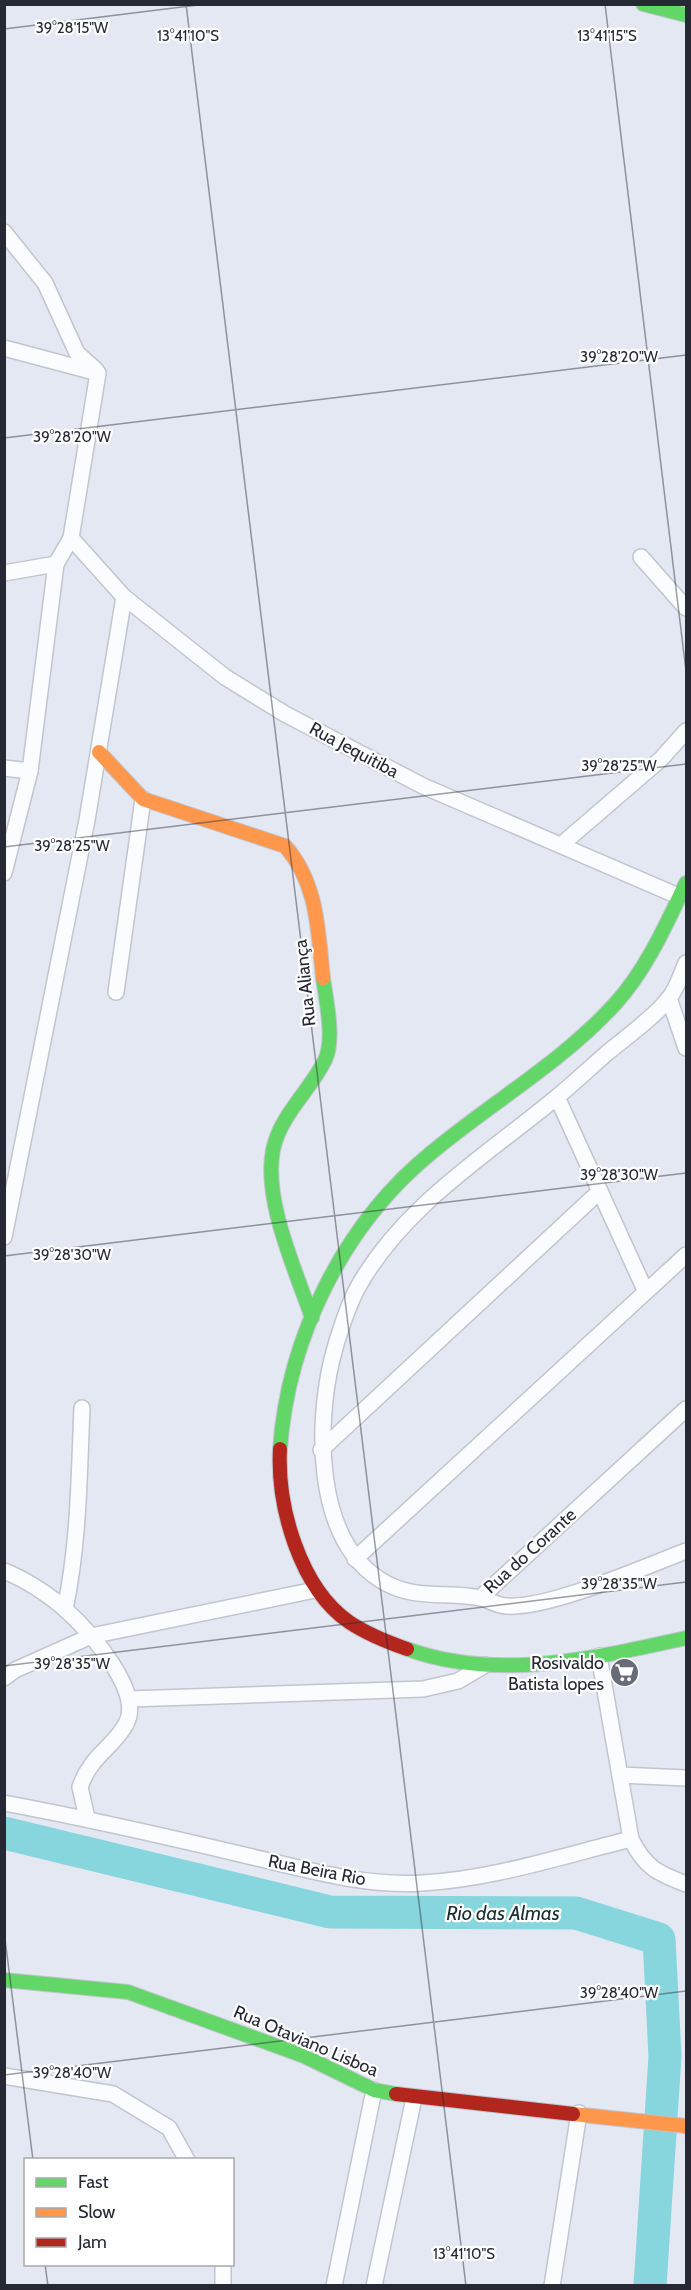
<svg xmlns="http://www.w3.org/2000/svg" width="691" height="2290" font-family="Cabin,sans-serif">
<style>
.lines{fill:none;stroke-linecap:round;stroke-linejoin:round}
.river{stroke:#87d5dd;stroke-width:33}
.street-casing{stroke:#c1c5cf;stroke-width:18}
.fast-casing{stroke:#c1c5cf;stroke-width:16}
.slow-casing{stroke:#c1c5cf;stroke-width:16}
.jam-casing{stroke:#c1c5cf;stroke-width:16}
.street{stroke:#fbfcfd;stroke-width:15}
.fast{stroke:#63d668;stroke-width:14}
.slow{stroke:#ff974d;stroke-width:14}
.jam{stroke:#b3261e;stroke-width:14}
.ticks{fill:none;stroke:#262934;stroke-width:1.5;stroke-opacity:0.45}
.labels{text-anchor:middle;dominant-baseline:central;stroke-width:4.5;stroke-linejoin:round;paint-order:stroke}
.street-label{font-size:18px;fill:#262934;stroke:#fff}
.poi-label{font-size:18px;fill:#262934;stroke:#fff;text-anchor:end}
.water-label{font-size:20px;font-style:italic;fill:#192d2e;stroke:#fff}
.ticks-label{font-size:15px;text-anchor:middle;fill:#262934;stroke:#fff;stroke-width:4.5;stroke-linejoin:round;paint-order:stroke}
</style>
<rect width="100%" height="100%" fill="#e3e8f3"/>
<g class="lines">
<!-- river -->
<polyline class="river" points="4,1833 330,1912 576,1913 659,1939 665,2056 650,2286"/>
<defs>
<g id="street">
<polyline points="4,232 45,283 77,353 96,370"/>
<polyline points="4,348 98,373 71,538 56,564 30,771 4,873"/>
<polyline points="71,538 124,597 225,677 285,714 423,786 678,896"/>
<polyline points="641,557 686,608"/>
<polyline points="4,573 56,564"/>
<polyline points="4,768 30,771"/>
<polyline points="561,845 661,759 686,731"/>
<path d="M686,963C681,974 677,989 669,998C656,1016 625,1038 607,1053C590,1068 574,1083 557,1097C487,1155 404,1205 358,1287C348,1305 337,1339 332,1359C316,1426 315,1537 379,1579C411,1601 446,1591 481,1598C489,1600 498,1606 507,1606C549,1609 644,1567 686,1551"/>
<polyline points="116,992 143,799"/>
<polyline points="669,998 686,1048"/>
<polyline points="557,1097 645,1290"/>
<polyline points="4,1237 87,820 124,597"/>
<polyline points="321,1450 600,1191"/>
<polyline points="355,1559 686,1255"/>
<path d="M4,1571C25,1579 51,1596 67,1611C89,1631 144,1692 126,1724C113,1748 91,1755 80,1787L87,1818"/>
<polyline points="480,1598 686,1409"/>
<path d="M65,1609C79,1543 79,1475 82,1408"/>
<path d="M599,1656L631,1839C645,1868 658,1873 686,1884"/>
<polyline points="4,1678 15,1670 91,1636 315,1590"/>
<polyline points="129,1699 423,1689 458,1681 485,1665"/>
<polyline points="620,1775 686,1778"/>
<path d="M4,1803C85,1818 164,1836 244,1855C301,1868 363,1887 422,1883C493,1879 562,1856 631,1839"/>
<polyline points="4,2076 113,2094 169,2128 187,2160"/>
<polyline points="223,2286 223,2264"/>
<polyline points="334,2286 374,2090"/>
<polyline points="374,2286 414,2098"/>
<polyline points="552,2286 579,2113"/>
</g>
<g id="fast">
<polyline points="643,4 686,15"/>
<path d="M312,1318C296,1271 263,1200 273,1150C280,1115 310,1091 325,1060C335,1040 326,1000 323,978"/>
<path d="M280,1449C288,1337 344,1224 431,1153C492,1102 561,1063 615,1004C646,970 666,925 686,883"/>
<path d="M407,1649C498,1682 595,1658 686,1638"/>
<polyline points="4,1980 128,1992 304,2056 374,2090 396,2094"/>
</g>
<g id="slow">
<path d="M99,752L143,799L285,846C318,883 318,932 323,978"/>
<polyline points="573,2114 686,2126"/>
</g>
<g id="jam">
<path d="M280,1449C277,1507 300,1588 349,1622C367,1634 387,1642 407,1649"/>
<polyline points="396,2094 573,2114"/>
</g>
</defs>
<!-- street casing -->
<use href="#street" class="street-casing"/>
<!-- fast casing -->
<use href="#fast" class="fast-casing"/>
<!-- slow casing -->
<use href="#slow" class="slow-casing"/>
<!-- jam casing -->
<use href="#jam" class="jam-casing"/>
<!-- street -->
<use href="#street" class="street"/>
<!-- fast -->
<use href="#fast" class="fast"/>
<!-- slow -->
<use href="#slow" class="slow"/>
<!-- jam -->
<use href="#jam" class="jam"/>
</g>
<!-- ticks -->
<path class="ticks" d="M186,4L466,2286M605,4L686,671M4,29L206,4M4,438L686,355M4,847L686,764M4,1256L686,1173M4,1666L686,1582M4,1931L33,2160M4,2075L686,1991M45,2264L48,2286"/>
<!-- icons -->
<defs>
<symbol id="supermarket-disc" viewBox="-11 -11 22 22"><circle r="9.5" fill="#686c77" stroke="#fff"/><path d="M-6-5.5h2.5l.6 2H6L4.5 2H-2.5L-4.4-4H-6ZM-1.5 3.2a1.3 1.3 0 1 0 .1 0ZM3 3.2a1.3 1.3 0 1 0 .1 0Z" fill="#fff"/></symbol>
</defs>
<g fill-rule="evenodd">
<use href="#supermarket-disc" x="608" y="1656" width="33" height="33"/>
</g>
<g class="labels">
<!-- street labels -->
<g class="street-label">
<text transform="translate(354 750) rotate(28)">Rua Jequitiba</text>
<text transform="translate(305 983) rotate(-96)">Rua Aliança</text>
<text transform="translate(530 1551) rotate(-42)">Rua do Corante</text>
<text transform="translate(317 1870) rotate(11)">Rua Beira Rio</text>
<text transform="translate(306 2041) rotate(23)">Rua Otaviano Lisboa</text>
</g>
<!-- poi labels -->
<g class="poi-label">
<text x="604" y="1663">Rosivaldo<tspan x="604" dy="21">Batista lopes</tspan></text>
</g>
<!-- water labels -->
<g class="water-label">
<text x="503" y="1913">Rio das Almas</text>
</g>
</g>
<g class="ticks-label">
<text x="72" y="33">39°28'15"W</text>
<text x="188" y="41">13°41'10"S</text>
<text x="607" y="41">13°41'15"S</text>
<text x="619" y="362">39°28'20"W</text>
<text x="72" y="442">39°28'20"W</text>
<text x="619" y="771">39°28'25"W</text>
<text x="72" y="851">39°28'25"W</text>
<text x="619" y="1180">39°28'30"W</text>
<text x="72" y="1260">39°28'30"W</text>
<text x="619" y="1589">39°28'35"W</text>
<text x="72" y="1669">39°28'35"W</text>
<text x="619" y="1998">39°28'40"W</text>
<text x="72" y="2078">39°28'40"W</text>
<text x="464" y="2259">13°41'10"S</text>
</g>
<!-- border -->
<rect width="691" height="2290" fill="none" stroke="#262934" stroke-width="12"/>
<!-- legend -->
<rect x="24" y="2158" width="210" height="108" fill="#ffffff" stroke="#a8a9ae" stroke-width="1.5"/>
<rect x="36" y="2178" width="30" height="9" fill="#63d668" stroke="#a8a9ae" stroke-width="1.5"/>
<text x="78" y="2188" font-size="18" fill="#262934">Fast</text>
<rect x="36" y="2208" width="30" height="9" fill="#ff974d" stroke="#a8a9ae" stroke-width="1.5"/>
<text x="78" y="2218" font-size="18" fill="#262934">Slow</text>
<rect x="36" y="2238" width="30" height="9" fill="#b3261e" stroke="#a8a9ae" stroke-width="1.5"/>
<text x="78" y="2248" font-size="18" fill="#262934">Jam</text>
</svg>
